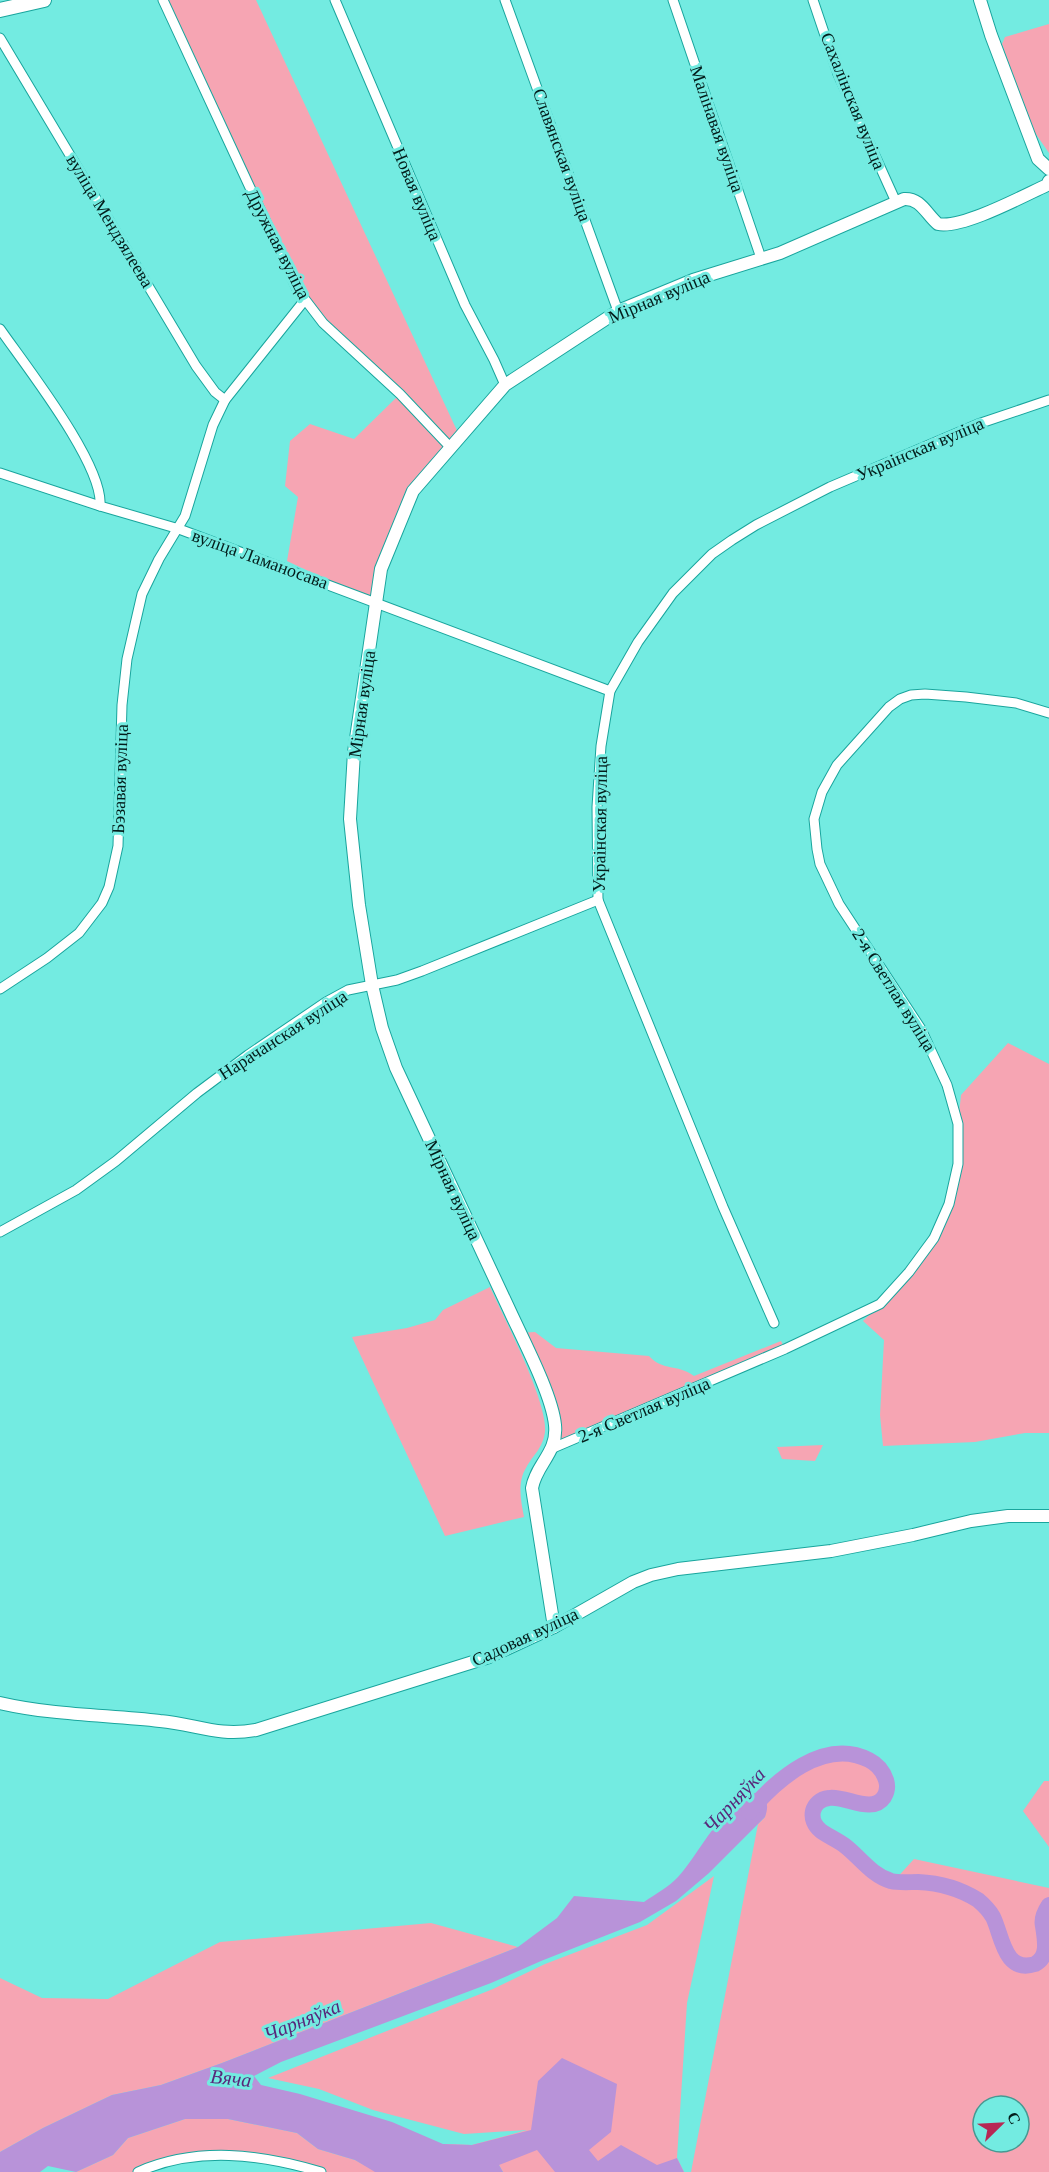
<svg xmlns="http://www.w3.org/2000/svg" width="1049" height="2172" font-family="'Times New Roman',serif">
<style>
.green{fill:#f6a5b3;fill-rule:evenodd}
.water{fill:#b893d9}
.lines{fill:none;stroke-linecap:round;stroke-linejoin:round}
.river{stroke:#b893d9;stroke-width:16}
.minor-casing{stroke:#19a59d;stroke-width:11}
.tertiary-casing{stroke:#19a59d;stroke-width:14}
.secondary-casing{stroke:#19a59d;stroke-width:16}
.minor{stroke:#fff;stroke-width:9}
.tertiary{stroke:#fff;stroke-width:12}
.secondary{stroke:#fff;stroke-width:14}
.labels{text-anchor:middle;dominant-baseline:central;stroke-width:6;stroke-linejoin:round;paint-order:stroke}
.street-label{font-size:18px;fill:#031d1b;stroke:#73ebe1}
.water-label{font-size:20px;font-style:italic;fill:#58287a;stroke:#73ebe1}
</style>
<rect width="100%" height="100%" fill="#73ebe1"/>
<!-- green -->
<g class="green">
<polygon points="163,0 256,0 460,437 413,491 376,603 287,561 298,497 285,486 290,441 310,424 354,439 400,394 304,301"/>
<polygon points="1049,24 1049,153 1031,127 1002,44 1005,37"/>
<polygon points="1008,1043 1049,1064 1049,1433 1025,1433 975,1442 883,1446 880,1415 884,1340 863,1321 880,1304 934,1238 958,1164 958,1124 961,1095"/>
<path d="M490,1287C504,1318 548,1402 545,1432C542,1450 534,1453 526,1468C517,1482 521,1502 524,1517L445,1536L352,1337L407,1328L435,1320L443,1310Z"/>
<path d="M535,1332L556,1348L649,1356C664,1372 676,1363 694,1376L781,1341L785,1349L553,1447L555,1435L519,1333Z"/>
<polygon points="823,1445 815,1461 782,1459 777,1447"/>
<path d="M843,1754C862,1755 891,1765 887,1790C886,1794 884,1799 881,1802C864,1814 824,1781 813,1808C811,1813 813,1821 816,1825C823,1835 837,1839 846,1847C862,1860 873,1874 893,1882L914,1859L1049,1888V2172H691L758,1824L765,1817L767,1802L763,1796C786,1774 811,1759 843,1754ZM983,2106H1019V2142H983Z"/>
<polygon points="1044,1781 1049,1781 1049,1847 1023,1811"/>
<polygon points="714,1876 687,2003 677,2158 684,2172 503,2172 499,2165 443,2144 472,2145 527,2130 464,2134 373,2110 319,2089 268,2078 493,1989 545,1964 647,1925"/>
<polygon points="431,1923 518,1947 222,2063 161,2085 112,2095 43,2128 0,2152 0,1978 42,1998 108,1999 220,1942"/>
<polygon points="185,2119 228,2119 297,2133 318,2149 355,2160 377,2172 321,2172 227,2154 138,2172 76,2172 113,2155 128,2138"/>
</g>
<!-- water -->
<path class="water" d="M756,1793C768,1798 769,1806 765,1817L709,1873L676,1901L640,1922L541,1961L491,1983L281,2062L254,2076L261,2085L300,2094L392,2122L443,2144L472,2145L531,2130L538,2081L562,2058L617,2084L611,2132L589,2150L598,2161L621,2145L657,2165L677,2158L684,2172H555L537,2150L499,2165L503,2172H375L355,2160L318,2149L297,2133L228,2119H185L128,2138L113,2155L76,2172L48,2166L40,2172H0V2152L43,2128L112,2095L161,2085L222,2063L518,1947L557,1918L574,1896L644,1902C655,1894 669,1887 678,1877C698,1856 727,1796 756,1793Z"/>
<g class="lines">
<!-- river -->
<path class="river" d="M749,1812C776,1780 824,1737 869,1760C877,1764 883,1771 886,1780C888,1786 887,1792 884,1797C872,1815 845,1795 829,1798C811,1800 807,1820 821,1831C828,1836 837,1840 844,1845C860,1857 871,1875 891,1881C899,1883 909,1882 918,1882C940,1883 959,1888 978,1900C984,1905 989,1910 993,1917C1002,1935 1004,1974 1035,1964C1049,1957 1045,1940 1043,1926C1041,1918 1045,1911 1049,1905"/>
<defs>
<g id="minor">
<polyline points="163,0 297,289 323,323 400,394 451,448"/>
<polyline points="335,0 465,305 494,360 505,385"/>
<polyline points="505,0 618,311"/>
<polyline points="673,0 761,258"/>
<polyline points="813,0 838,74 896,202"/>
<polyline points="0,38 196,366 215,392 225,400"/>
<path d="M0,329C25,365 104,465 100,506L179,529L610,691"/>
<polyline points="0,473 100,506"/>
<polyline points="0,989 47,958 79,933 102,903 109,887 118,846 122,705 127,659 142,594 159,559 185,516 213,425 225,400 304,301"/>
<polyline points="0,1232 76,1190 116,1161 197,1093 248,1055 326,1002 348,990 397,980 422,971 598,900"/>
<polyline points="774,1323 723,1207 598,900 597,807 601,746 610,691 638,642 673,593 712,554 732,540 756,525 830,487 978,424 1049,400"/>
<polyline points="553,1448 785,1349 880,1304 909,1272 934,1238 949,1204 958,1164 958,1124 947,1085 921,1029 839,904 820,864 817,849 814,819 822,792 837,765 889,707 900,699 911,695 925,694 966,697 1016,703 1049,713"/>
<path d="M138,2172C197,2146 261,2154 321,2172"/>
</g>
<g id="tertiary">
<polyline points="980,0 991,35 1038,159 1049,169"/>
<path d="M554,1627L532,1488C536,1464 558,1453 555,1425C552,1394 522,1338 508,1307C471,1227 433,1148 396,1068L382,1028L372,985L359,905L350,819L354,752L381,569L413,491L505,385L618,311L693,280L780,253L904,199C921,198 926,214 938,224C962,229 1023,196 1047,185L1049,181"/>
<path d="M0,1703C52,1715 107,1715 160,1721C196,1724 217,1737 256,1730L489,1657L554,1627L633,1582L651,1575L678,1569L831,1551L913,1535L971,1521L1008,1516H1049"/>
</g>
<polyline id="secondary" points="0,10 44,0"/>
</defs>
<!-- minor casing -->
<use href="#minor" class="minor-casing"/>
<!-- tertiary casing -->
<use href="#tertiary" class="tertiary-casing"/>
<!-- secondary casing -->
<use href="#secondary" class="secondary-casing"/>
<!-- minor -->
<use href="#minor" class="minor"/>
<!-- tertiary -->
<use href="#tertiary" class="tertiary"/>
<!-- secondary -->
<use href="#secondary" class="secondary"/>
</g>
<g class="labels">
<!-- street labels -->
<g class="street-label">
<text transform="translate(853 101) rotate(68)">Сахалінская вуліца</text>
<text transform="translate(717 129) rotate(71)">Малінавая вуліца</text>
<text transform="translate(562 155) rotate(70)">Славянская вуліца</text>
<text transform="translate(417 194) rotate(67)">Новая вуліца</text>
<text transform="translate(110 221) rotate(59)">вуліца Мендзялеева</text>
<text transform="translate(278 244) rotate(63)">Дружная вуліца</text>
<text transform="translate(659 297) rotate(-23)">Мірная вуліца</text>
<text transform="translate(920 449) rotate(-23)">Украінская вуліца</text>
<text transform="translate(260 559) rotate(20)">вуліца Ламаносава</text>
<text transform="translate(362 704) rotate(-82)">Мірная вуліца</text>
<text transform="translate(120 779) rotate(-88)">Бэзавая вуліца</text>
<text transform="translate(600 824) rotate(-89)">Украінская вуліца</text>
<text transform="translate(894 990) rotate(58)">2-я Светлая вуліца</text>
<text transform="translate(283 1035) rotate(-33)">Нарачанская вуліца</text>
<text transform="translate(453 1190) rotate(65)">Мірная вуліца</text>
<text transform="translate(644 1410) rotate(-23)">2-я Светлая вуліца</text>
<text transform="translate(525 1637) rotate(-25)">Садовая вуліца</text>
</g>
<!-- water labels -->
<g class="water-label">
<text transform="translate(734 1800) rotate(-47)">Чарняўка</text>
<text transform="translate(302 2020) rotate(-22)">Чарняўка</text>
<text transform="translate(231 2078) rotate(6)">Вяча</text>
</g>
</g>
<!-- north arrow -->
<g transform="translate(1001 2124) rotate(66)"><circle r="28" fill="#73ebe1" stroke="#469992" stroke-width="1.5"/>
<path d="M0-4.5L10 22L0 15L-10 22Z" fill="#b72854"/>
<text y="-9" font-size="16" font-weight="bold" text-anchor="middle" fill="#031d1b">С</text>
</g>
</svg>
